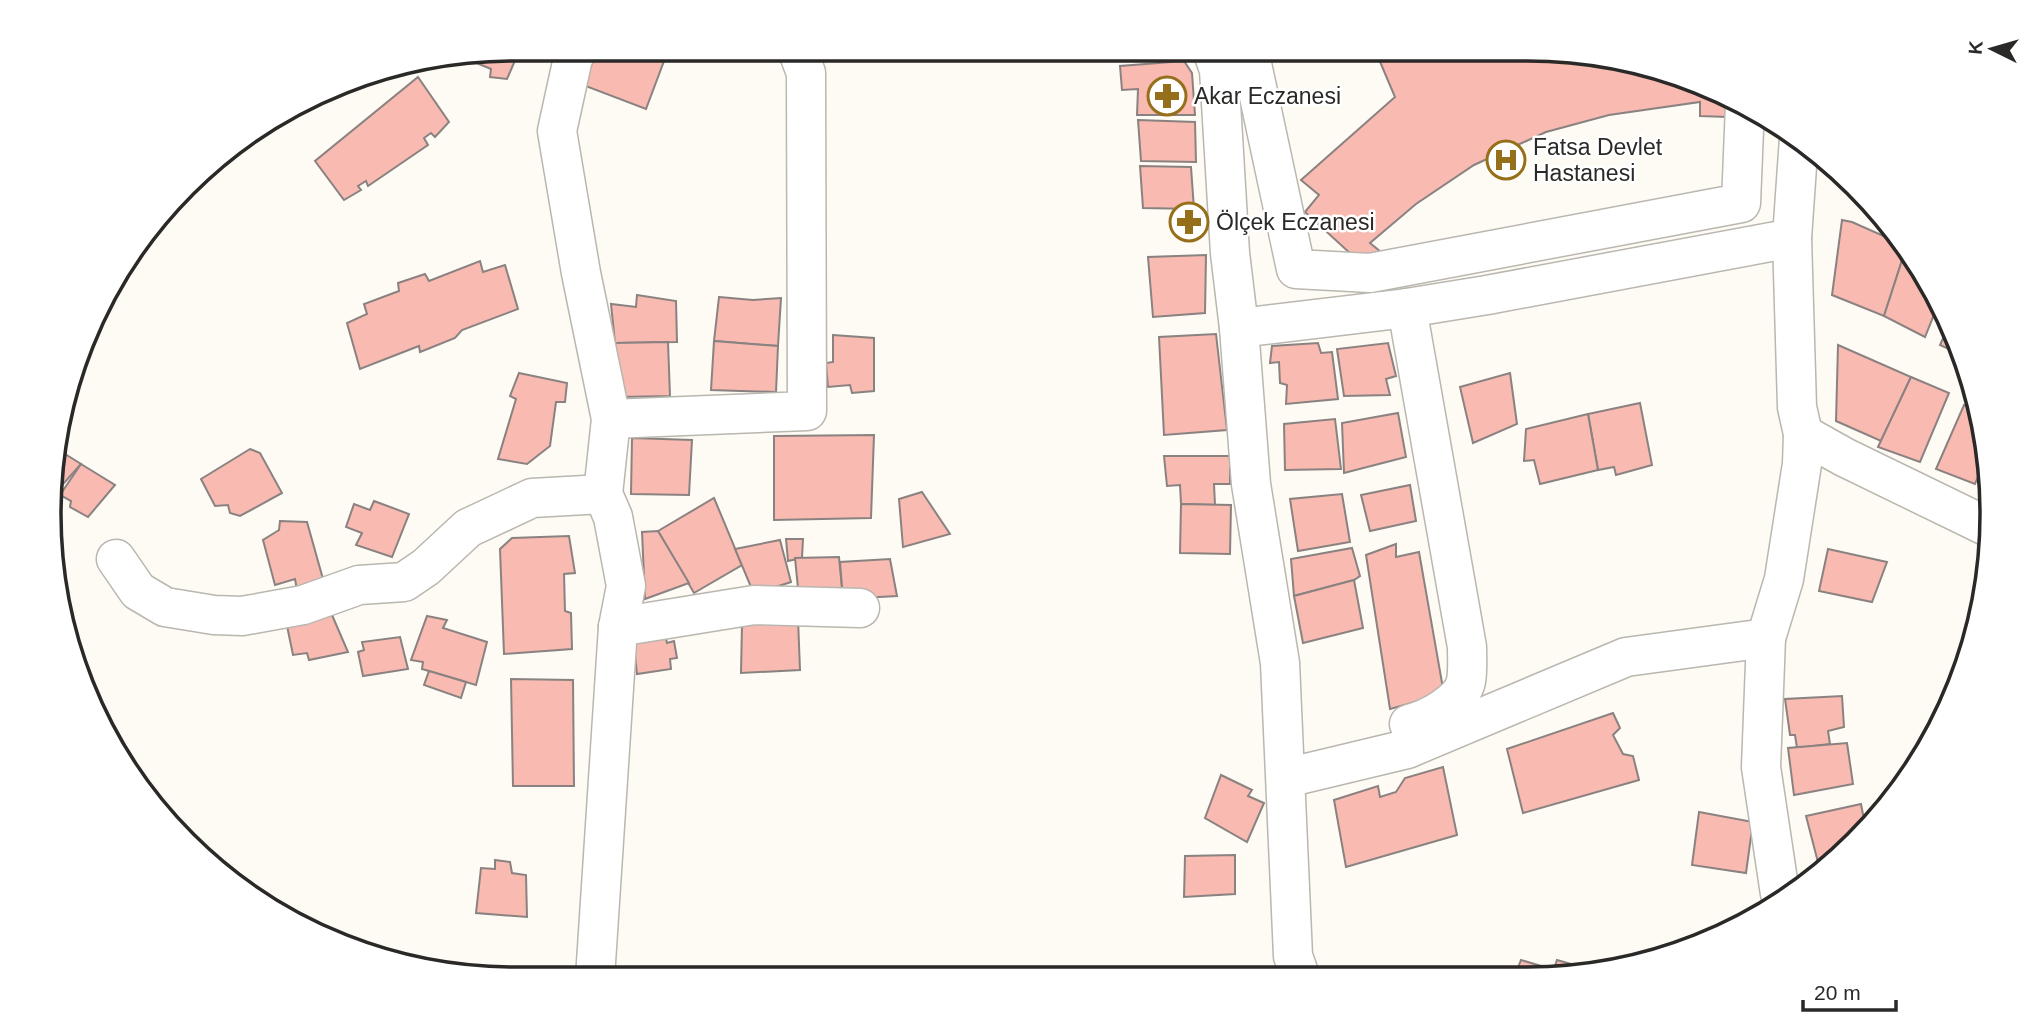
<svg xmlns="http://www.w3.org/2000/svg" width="2041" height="1028" font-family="Arial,sans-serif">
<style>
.building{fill:#f8bab1;stroke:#8a8281;stroke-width:2}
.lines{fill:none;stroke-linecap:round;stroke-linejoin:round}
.minor-casing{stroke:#b9b7af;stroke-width:41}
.minor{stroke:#fff;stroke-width:38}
.labels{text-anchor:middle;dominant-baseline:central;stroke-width:5;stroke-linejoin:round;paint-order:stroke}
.poi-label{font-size:23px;fill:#2a2927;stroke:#fff;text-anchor:start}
.rim{fill:none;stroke:#2a2927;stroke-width:3.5}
</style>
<rect width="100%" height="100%" fill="#fdfbf3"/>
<!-- building -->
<g class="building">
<polygon points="520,49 507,79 490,77 491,69 469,60 470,56"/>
<polygon points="598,49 632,49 664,61 646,109 583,85"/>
<polygon points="1375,50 1557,50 1647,65 1727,95 1727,117 1700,116 1700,102 1609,115 1546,132 1474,165 1416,204 1370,243 1381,252 1364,266 1305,212 1319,195 1301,180 1395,97"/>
<polygon points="1184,61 1192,73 1195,115 1137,115 1138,89 1122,90 1120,66"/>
<polygon points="418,77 449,122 435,137 431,133 424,138 428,145 368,186 366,181 358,186 361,190 344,200 315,161"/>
<polygon points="1138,120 1195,122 1196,162 1141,161"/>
<polygon points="1140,166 1191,167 1194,209 1143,208"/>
<polygon points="1842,220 1852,222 1904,245 1906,248 1884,316 1832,295"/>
<polygon points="1906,248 1929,281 1939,302 1925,337 1884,316"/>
<polygon points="1206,255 1205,313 1153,317 1148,257"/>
<polygon points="480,261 483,272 505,265 518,309 462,330 455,338 420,352 419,346 360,369 347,323 367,314 364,304 399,291 398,283 425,274 429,281"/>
<polygon points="637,295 676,301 677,342 615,343 611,304 636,307"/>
<polygon points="719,297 753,300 781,298 778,346 714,341"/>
<polygon points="1949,325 1964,356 1940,345"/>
<polygon points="1216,334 1227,430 1164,435 1159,337"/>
<polygon points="833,335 874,338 874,391 852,393 850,385 828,387 826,363 833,362"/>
<polygon points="714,341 778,346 776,392 711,390"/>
<polygon points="668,342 670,396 619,397 615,343"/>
<polygon points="1318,343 1321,353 1332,352 1338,399 1286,404 1287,385 1280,383 1279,362 1270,363 1272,346"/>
<polygon points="1388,343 1396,376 1386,379 1390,395 1344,396 1337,349"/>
<polygon points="1838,345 1911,377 1881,441 1836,421"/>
<polygon points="519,373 567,383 565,402 556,402 550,446 527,464 498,459 516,399 510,396"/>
<polygon points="1510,373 1517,424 1473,443 1460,387"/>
<polygon points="1911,377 1949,393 1920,462 1878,447"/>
<polygon points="1640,403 1652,465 1616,475 1614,467 1598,470 1588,414"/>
<polygon points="1964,405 1978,411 1988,453 1975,484 1936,469"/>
<polygon points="1398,413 1406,457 1344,473 1342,423"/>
<polygon points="1588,414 1598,470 1540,484 1534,460 1524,461 1526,429"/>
<polygon points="1335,419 1341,469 1285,470 1284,424"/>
<polygon points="874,435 871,518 774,520 774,436"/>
<polygon points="632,438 692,440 689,495 631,494"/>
<polygon points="57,449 81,464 56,492"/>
<polygon points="250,449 260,453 282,493 240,516 230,513 228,505 215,506 201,479"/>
<polygon points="1164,456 1230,456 1230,484 1214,484 1215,505 1181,504 1180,485 1167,486"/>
<polygon points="81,464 115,485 88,517 70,507 71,501 60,495"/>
<polygon points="1410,485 1416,521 1370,531 1361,495"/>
<polygon points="922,492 950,534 903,547 899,499"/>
<polygon points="1342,494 1350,542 1298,551 1290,499"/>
<polygon points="714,498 742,565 694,593 658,531"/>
<polygon points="374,501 409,514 392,557 356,545 362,533 346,527 354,504 370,510"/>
<polygon points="1181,504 1231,505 1230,554 1180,553"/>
<polygon points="280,521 307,522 323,579 297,590 295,579 275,585 263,540 279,530"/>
<polygon points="658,531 689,583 645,599 642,532"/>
<polygon points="569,536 575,573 564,574 565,611 571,613 572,649 504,654 500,549 512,538"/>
<polygon points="786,539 803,539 802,558 788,561"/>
<polygon points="780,540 791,582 754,594 735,549"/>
<polygon points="1396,544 1396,557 1419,552 1444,694 1390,709 1366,555"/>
<polygon points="1352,548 1360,576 1354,580 1294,596 1291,559"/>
<polygon points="1828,549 1887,562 1872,602 1819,591"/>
<polygon points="839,557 843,599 799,598 795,558"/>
<polygon points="890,559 897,596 843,599 840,562"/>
<polygon points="1354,580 1363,628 1303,643 1294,596"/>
<polygon points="332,615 348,652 309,660 307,653 293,655 286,621"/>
<polygon points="427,616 447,620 443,628 487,642 476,685 422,669 423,662 411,660"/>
<polygon points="798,619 800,670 741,673 742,624"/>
<polygon points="664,630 667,643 674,641 677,658 670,659 671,669 637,674 633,638"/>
<polygon points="400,637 408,669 363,676 358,652 364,650 362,642"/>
<polygon points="429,671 466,682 461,698 424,685"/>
<polygon points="511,679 573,680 574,786 513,786"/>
<polygon points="1842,696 1844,727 1828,731 1830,744 1797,748 1795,735 1790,735 1785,699"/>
<polygon points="1613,713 1620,728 1613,735 1623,754 1633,756 1639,780 1523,813 1507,749"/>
<polygon points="1847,743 1853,784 1794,795 1788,748"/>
<polygon points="1443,767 1457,835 1346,867 1334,800 1378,786 1380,797 1396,792 1405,778"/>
<polygon points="1221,775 1252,790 1248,796 1264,803 1247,842 1205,818"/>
<polygon points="1861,804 1866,830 1820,870 1806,816"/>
<polygon points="1699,812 1753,822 1746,873 1692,865"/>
<polygon points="1235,855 1235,894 1184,897 1185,856"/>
<polygon points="495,860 510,862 512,873 526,875 527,917 476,913 481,868 495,869"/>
<polygon points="1521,960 1541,966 1537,975 1515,975"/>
<polygon points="1557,960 1599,972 1587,975 1552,975"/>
</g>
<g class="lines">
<defs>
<g id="minor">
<polyline points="578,49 573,58 557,131 581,273 611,419 603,494 613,517 626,586 618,627 595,978"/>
<polyline points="1212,50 1219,70 1230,253 1239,328 1251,484 1280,663 1293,956 1300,976"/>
<polyline points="1249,50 1296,269 1370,273 1741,203 1745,105"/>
<path d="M1407,308L1467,647C1467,658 1468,670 1466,681C1462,702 1428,719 1409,724"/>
<polyline points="1239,328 1407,308 1487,295 1792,238"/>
<polyline points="611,419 807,411 806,73 797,49"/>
<polyline points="1803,434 1844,457 1990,528"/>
<polyline points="116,559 138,591 165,607 214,615 242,616 303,605 359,585 404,582 426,567 468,528 532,498 603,494"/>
<polyline points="618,627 754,605 860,608"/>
<polyline points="1286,778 1407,749 1626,657 1766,638"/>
<polyline points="1785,901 1780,894 1761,767 1766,638 1784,579 1802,464 1803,434 1797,407 1792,238 1799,138"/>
</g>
</defs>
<!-- minor casing -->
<use href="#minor" class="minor-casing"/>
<!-- minor -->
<use href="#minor" class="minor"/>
</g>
<!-- icons -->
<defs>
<symbol id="pharmacy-ring" viewBox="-11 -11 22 22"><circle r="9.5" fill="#fff" stroke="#966f1a" stroke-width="1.5"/><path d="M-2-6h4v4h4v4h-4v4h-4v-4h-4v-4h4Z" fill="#966f1a"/></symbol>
<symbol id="hospital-ring" viewBox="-11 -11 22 22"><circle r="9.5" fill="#fff" stroke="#966f1a" stroke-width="1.5"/><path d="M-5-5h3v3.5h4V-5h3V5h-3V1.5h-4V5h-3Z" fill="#966f1a"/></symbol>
</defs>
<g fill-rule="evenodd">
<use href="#pharmacy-ring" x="1145" y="74" width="44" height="44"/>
<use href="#hospital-ring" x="1484" y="138" width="44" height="44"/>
<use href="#pharmacy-ring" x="1167" y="200" width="44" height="44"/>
</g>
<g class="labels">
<!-- poi labels -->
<g class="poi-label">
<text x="1194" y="96">Akar Eczanesi</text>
<text x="1533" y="147">Fatsa Devlet<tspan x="1533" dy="26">Hastanesi</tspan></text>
<text x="1216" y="222">Ölçek Eczanesi</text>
</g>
</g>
<!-- crop -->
<path d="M0 0H2041V1028H0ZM514 61H1527A453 453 0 0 1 1980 514V514A453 453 0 0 1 1527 967H514A453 453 0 0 1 61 514V514A453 453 0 0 1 514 61Z" fill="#fff" fill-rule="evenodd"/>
<path class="rim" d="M514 61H1527A453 453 0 0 1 1980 514V514A453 453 0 0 1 1527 967H514A453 453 0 0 1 61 514V514A453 453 0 0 1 514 61Z"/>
<!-- north arrow -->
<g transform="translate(1992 49) rotate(275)" stroke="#ffffff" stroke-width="5" paint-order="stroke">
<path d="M0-5L12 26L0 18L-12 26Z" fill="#2a2927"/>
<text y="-10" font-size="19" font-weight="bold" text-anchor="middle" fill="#2a2927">K</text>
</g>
<!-- scale -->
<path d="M1803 1000v10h93v-10" fill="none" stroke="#2a2927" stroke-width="3.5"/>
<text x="1814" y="1000" font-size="21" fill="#2a2927" stroke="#ffffff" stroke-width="5" paint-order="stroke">20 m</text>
</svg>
